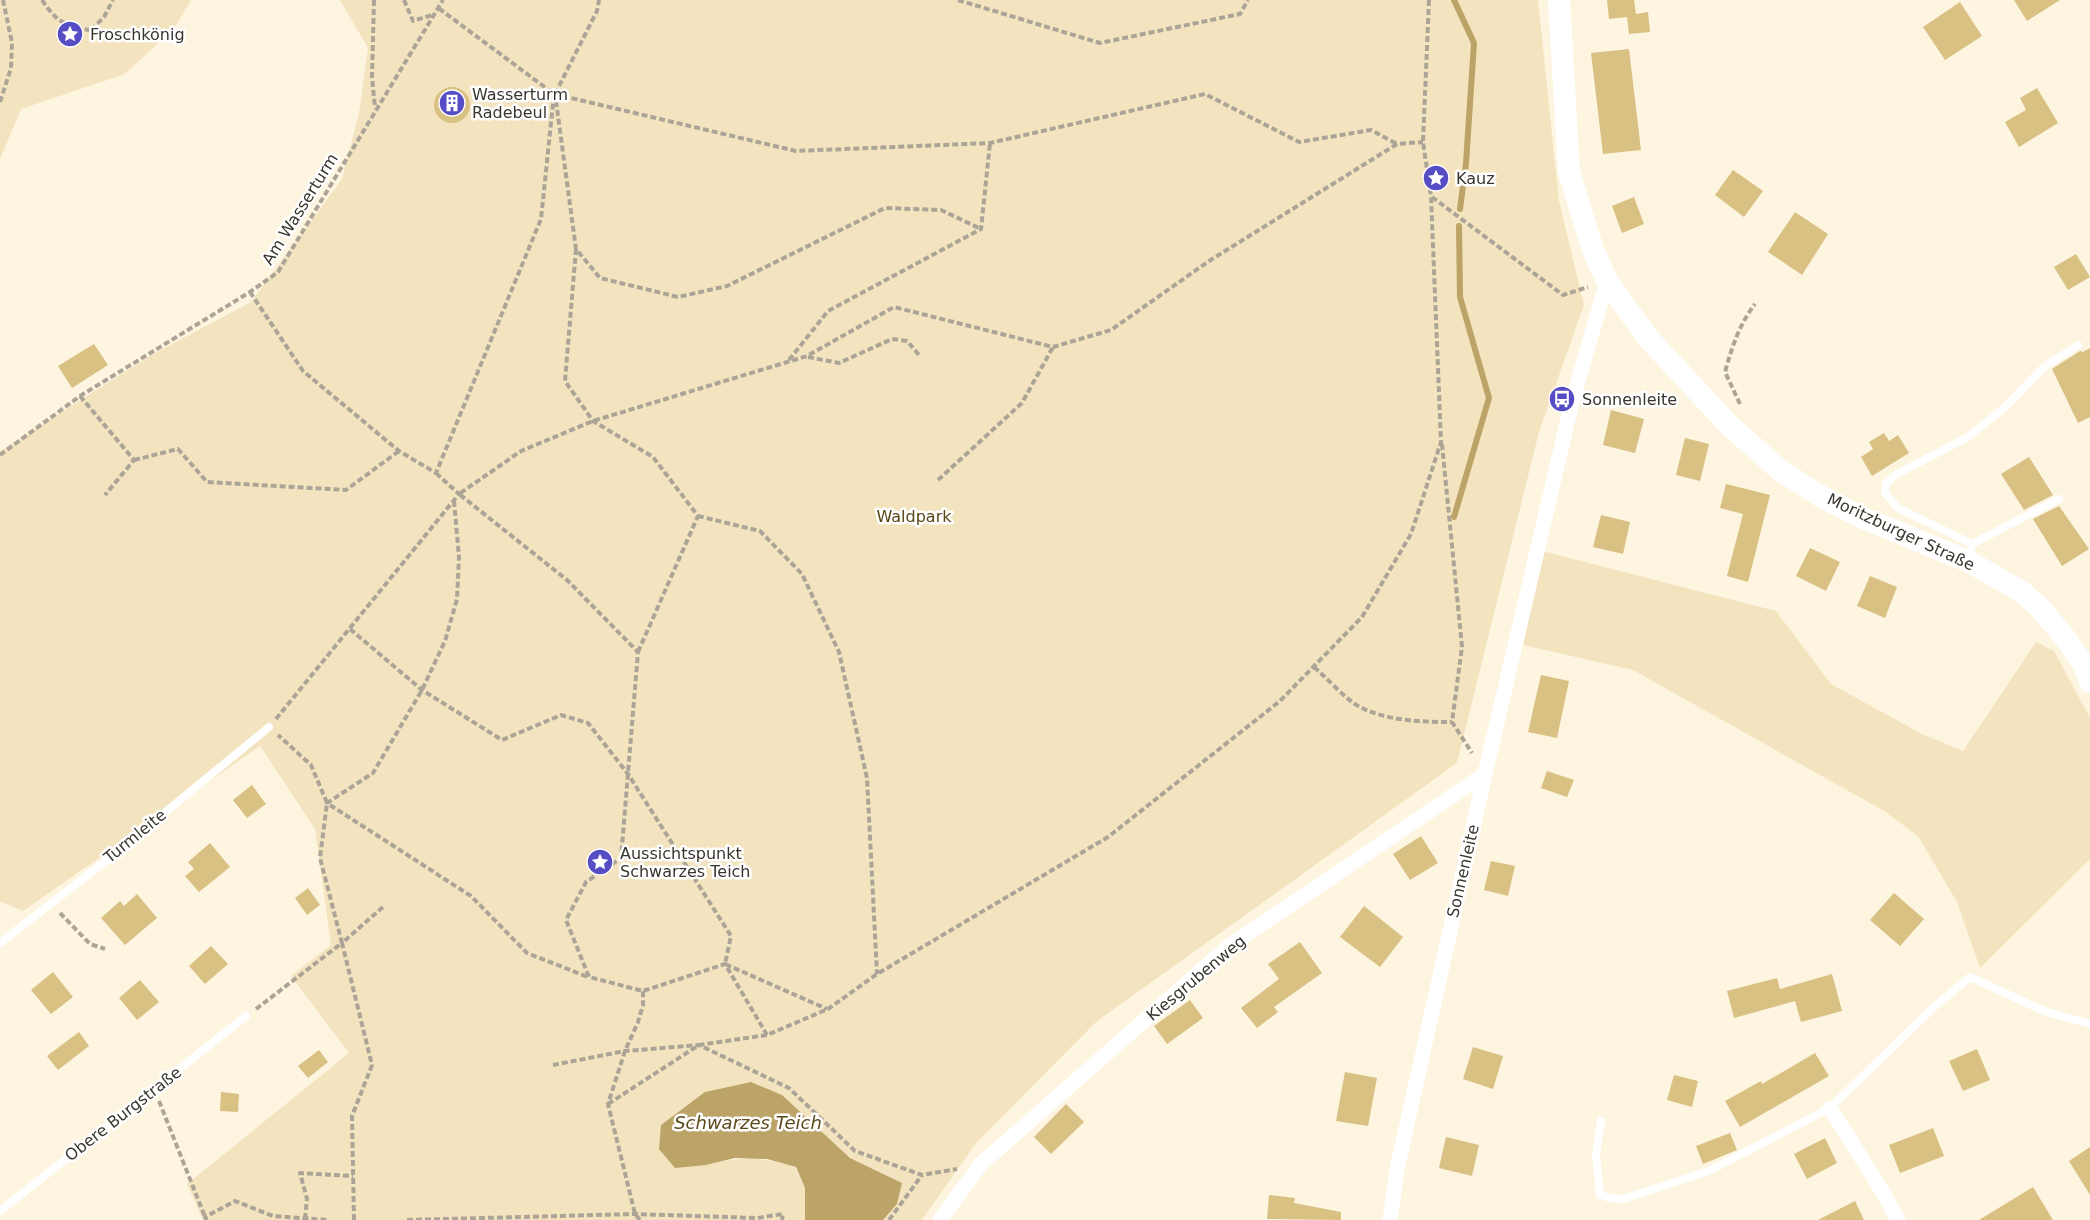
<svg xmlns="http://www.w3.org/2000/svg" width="2090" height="1220" font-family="'DejaVu Sans',sans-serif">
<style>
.green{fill:#f3e4bf}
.water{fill:#bca367}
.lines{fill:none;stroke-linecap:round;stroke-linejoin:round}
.stream{stroke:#bca367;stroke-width:6}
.building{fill:#d9c083}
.path{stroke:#aca597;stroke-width:4;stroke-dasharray:6 3;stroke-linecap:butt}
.lane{stroke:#fff;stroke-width:8}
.street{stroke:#fff;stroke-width:15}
.secondary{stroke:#fff;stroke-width:22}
.labels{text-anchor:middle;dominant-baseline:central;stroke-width:5;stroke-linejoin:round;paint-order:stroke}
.poi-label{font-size:16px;fill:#39352e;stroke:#fff;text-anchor:start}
.street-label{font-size:16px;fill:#39352e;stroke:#fff}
.park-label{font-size:16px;fill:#564515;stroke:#fff}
.water-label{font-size:18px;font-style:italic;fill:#5b491a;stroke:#fff}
</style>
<rect width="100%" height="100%" fill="#fef5e1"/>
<!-- green -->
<g class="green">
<polygon points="0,0 191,0 175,27 125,74 21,109 0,159"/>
<path d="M340,0H1538L1559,201L1584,305L1539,432L1457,763L1096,1022L976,1143L922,1220H883L897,1204L902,1183L850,1158L782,1095L751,1082L706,1092L661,1125L706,1165C743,1156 759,1156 795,1167L805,1188V1220H203L187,1184L349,1053L291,976L331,945L315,829L260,746L23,911L0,901V451L155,353L251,302L342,179L359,113L368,48Z"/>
<polygon points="1542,551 1776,611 1831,684 1920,733 1963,751 2036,642 2054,651 2090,718 2090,859 1980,968 1957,902 1918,836 1884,811 1633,670 1523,645"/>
</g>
<!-- water -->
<polygon class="water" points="751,1082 782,1095 850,1158 902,1183 897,1204 883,1220 805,1220 805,1188 796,1167 767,1159 735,1158 706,1165 675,1168 659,1149 661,1125 705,1092"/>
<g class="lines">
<!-- stream -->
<g class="stream">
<polyline points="1454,0 1474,43 1466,163 1460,209"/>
<polyline points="1454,517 1489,398 1460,297 1459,226"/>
</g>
</g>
<!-- building -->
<g class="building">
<polygon points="1607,0 1634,0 1636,14 1648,12 1650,32 1629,34 1627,17 1609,19"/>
<polygon points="2014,0 2060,0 2027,21"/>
<polygon points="1960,2 1982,36 1945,60 1923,27"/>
<polygon points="1629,49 1641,150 1603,154 1591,53"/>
<circle cx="452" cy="105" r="18"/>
<polygon points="2037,88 2058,123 2019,147 2005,122 2026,110 2020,98"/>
<polygon points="1733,170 1763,191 1744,217 1715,195"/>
<polygon points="1634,197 1644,224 1622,233 1612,206"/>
<polygon points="1795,212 1828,234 1802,275 1768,252"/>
<polygon points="2076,254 2090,277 2068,290 2054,267"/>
<polygon points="94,344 108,365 72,388 58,366"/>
<polygon points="2090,348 2090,417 2078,423 2052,369 2080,351 2083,352"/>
<polygon points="1611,410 1644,419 1635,453 1603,445"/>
<polygon points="1884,433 1889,441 1898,435 1909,453 1872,476 1861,457 1873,449 1869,442"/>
<polygon points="1685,438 1709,444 1700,481 1676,475"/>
<polygon points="2029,457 2053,495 2024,510 2001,474"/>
<polygon points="1726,484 1770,495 1748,582 1727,576 1743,514 1720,508"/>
<polygon points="2059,506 2089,549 2062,566 2033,519"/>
<polygon points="1601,515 1630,522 1623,554 1593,547"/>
<polygon points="1810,548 1840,562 1826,591 1796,576"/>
<polygon points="1870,576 1897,587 1885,618 1857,606"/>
<polygon points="1541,675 1569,681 1557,738 1528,732"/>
<polygon points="1547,771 1574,780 1567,797 1541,788"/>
<polygon points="252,785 266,804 247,818 233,800"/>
<polygon points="1421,836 1438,863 1410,880 1393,854"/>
<polygon points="210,843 230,867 199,892 185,876 194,869 188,862"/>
<polygon points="1491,861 1515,866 1508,896 1484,890"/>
<polygon points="308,888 320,905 307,915 295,898"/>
<polygon points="1894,893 1924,919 1900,946 1870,920"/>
<polygon points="137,894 157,918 125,945 101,918 120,901 124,906"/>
<polygon points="1364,906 1403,937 1380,967 1340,937"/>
<polygon points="1300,942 1322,973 1274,1007 1278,1012 1257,1028 1241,1008 1279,979 1268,964"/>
<polygon points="211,946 228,964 205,984 189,966"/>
<polygon points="53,972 73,997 51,1014 31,990"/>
<polygon points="1832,974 1842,1011 1801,1022 1795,1001 1734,1018 1727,991 1777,978 1780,989"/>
<polygon points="140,980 159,1002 137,1020 119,998"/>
<polygon points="1190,1000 1203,1018 1167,1044 1154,1026"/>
<polygon points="79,1032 89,1046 58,1070 47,1056"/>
<polygon points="1473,1047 1503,1056 1493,1089 1463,1079"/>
<polygon points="1977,1049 1990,1080 1963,1091 1949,1061"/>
<polygon points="319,1050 328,1062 308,1078 298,1066"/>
<polygon points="1815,1053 1829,1076 1740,1127 1725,1101 1761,1081 1762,1084"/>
<polygon points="1345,1072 1377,1078 1368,1126 1336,1121"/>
<polygon points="1674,1075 1698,1081 1692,1107 1667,1100"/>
<polygon points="221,1092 239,1094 238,1112 220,1111"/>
<polygon points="1066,1104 1084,1122 1051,1154 1034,1137"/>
<polygon points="1933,1128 1944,1156 1900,1173 1889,1145"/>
<polygon points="1730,1133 1737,1150 1703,1164 1696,1146"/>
<polygon points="1446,1137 1479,1145 1472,1176 1439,1168"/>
<polygon points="1825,1138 1837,1163 1807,1179 1794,1154"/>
<polygon points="2090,1147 2090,1195 2069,1161"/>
<polygon points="2033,1187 2053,1220 1979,1220"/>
<polygon points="1269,1195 1295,1198 1294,1203 1341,1212 1341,1220 1267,1219"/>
<polygon points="1855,1201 1864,1220 1818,1220"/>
</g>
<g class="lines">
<!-- path -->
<g class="path">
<path d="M42,0C56,21 65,27 91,30"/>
<polyline points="374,0 372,77 375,108"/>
<polyline points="404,0 413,21 432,15"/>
<polyline points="958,0 1100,43 1240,14 1248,0"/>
<polyline points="91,30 104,17 113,0"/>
<polyline points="91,30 92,42"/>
<polyline points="554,94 796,151 990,143 1205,94 1299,142 1371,130 1397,144"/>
<polyline points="555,94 597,11 599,0"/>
<polyline points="556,101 576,249 600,278 678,297 727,286 885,208 941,210 981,229"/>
<polyline points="0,102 11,68 12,43 3,0"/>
<polyline points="1432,197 1563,295 1588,287"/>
<polyline points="576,249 565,381 593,421 653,457 698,516 638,652"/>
<polyline points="250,292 303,371 399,451 436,473 541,219 554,94 437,7"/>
<polyline points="808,357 839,363 892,339 907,341 920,356"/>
<polyline points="789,360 828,311 981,229 990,143"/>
<polyline points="80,396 134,460 105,495"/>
<path d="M1740,404L1725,372C1732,347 1739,325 1755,304"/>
<polyline points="1442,444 1462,647 1452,722 1472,753"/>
<polyline points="0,455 80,396 250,292 278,272 443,0"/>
<polyline points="134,460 178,449 207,482 346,490 399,451"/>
<polyline points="938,480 1022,403 1053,347"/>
<polyline points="454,501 459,557 457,599 445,641 422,690 373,773 327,803 471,896 527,953 588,977"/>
<polyline points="698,516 760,531 802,574 839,652 867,778 877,974"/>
<polyline points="350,629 422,690 502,740 561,715 588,723 628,774 731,936 725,964 827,1009"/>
<path d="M1314,667C1326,677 1347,701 1360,707C1387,721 1422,722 1452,722"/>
<polyline points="276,719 459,494 436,473"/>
<polyline points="60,913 90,944 105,949"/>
<polyline points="256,1009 342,943 320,858 327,803 311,765 278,735"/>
<polyline points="767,1035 725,964 643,991 589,977 566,920 586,882 621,858 638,652 567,580 459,494 521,451 593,421 807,356 894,307 1053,347 1111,330 1209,261 1397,144 1423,142"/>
<polyline points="553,1065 625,1051 699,1045 789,1088 855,1151 922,1175 957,1169"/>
<polyline points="159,1101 205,1217"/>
<polyline points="608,1104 699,1045 767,1035 828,1009 877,974 1108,837 1280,701 1362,617 1411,534 1441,442 1431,196 1423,142 1429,0"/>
<polyline points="305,1219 307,1199 300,1173 353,1176"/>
<polyline points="207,1220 205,1217 235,1201 273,1216 329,1220"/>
<polyline points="354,1220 352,1116 372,1065 342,943 384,906"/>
<polyline points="407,1220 635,1214 757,1218 783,1214 782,1220"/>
<polyline points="640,1220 635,1214 608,1104 625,1051 638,1022 643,1005 643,991"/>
<polyline points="889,1220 922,1175"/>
</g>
<!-- lane -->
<g class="lane">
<polyline points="1972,544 2059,499"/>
<polyline points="1969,558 1972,544 1898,508 1885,493 1886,483 1897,474 1968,437 2005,407 2044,367 2078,345"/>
<polyline points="0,943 102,864 269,727"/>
<polyline points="1601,1121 1596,1155 1600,1195 1610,1198 1623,1199 1709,1171 1830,1108 1934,1007 1970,977 2044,1011 2090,1024"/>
<polyline points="0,1211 246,1016"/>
</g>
<!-- street -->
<g class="street">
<polyline points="1830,1108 1884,1194 1898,1220"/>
<polyline points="940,1220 981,1164 1229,946 1485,774"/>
<polyline points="1390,1220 1397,1169 1485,774 1572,402 1607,281"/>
</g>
<!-- secondary -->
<polyline class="secondary" points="1559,0 1569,172 1593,250 1607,281 1648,338 1729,425 1781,471 1822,497 1863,518 1968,561 2022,592 2039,607 2063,635 2084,665 2090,682"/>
</g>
<!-- icons -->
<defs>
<symbol id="sight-disc" viewBox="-11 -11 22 22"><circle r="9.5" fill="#564dc5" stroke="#fff"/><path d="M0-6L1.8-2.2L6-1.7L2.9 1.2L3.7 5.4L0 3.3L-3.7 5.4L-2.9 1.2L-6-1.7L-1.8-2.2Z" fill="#fff"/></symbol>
<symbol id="building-disc" viewBox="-11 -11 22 22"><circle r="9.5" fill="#564dc5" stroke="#fff"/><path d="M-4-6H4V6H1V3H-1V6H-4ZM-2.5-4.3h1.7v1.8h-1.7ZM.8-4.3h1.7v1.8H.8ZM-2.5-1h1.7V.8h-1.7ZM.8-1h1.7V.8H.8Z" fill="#fff"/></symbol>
<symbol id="bus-disc" viewBox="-11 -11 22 22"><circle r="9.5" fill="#564dc5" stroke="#fff"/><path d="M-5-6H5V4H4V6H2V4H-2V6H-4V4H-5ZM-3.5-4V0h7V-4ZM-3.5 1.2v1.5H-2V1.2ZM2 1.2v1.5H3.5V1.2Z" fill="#fff"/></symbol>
</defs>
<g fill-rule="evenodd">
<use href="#sight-disc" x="55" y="19" width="30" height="30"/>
<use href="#building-disc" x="437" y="88" width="30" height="30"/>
<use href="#sight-disc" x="1421" y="163" width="30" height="30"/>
<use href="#bus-disc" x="1547" y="384" width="30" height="30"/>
<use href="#sight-disc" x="585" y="847" width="30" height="30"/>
</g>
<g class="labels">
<!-- poi labels -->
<g class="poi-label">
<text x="90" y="34">Froschkönig</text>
<text x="472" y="94">Wasserturm<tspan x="472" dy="18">Radebeul</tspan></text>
<text x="1456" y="178">Kauz</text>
<text x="1582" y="399">Sonnenleite</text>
<text x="620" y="853">Aussichtspunkt<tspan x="620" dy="18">Schwarzes Teich</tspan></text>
</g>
<!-- street labels -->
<g class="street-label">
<text transform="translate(300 209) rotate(-58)">Am Wasserturm</text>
<text transform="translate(1901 532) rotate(25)">Moritzburger Straße</text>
<text transform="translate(135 836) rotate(-39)">Turmleite</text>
<text transform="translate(1463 871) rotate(-77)">Sonnenleite</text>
<text transform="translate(1196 978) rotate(-40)">Kiesgrubenweg</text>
<text transform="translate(123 1114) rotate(-38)">Obere Burgstraße</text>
</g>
<!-- park labels -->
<g class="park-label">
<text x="914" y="516">Waldpark</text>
</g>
<!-- water labels -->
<g class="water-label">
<text x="748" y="1122">Schwarzes Teich</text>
</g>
</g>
</svg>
